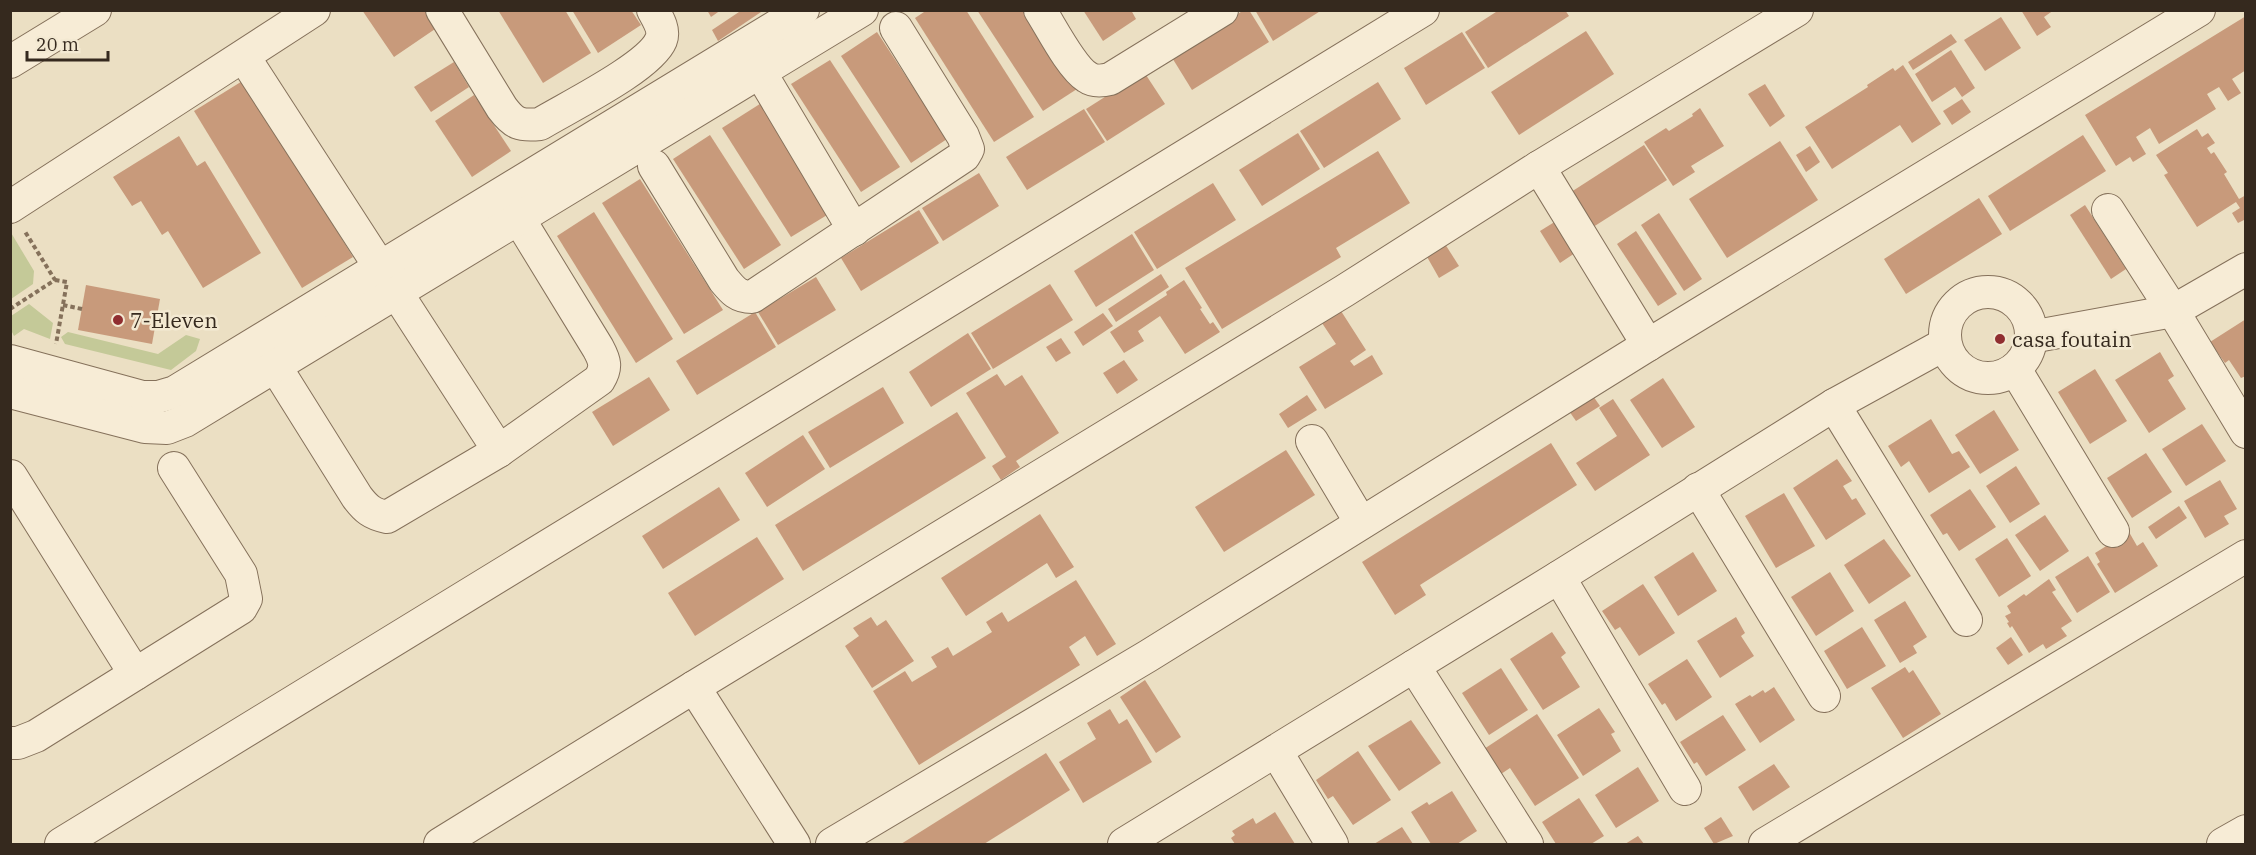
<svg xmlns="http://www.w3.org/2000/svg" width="2256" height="855" font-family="'IBM Plex Serif',serif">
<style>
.green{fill:#c4c998}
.building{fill:#c89a7b}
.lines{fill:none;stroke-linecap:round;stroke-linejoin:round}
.minor-casing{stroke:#85715b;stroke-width:34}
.path{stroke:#85715b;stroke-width:4;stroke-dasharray:4.5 3;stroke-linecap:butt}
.minor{stroke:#f7ecd6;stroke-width:32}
.poi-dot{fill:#902e30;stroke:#f3e9d2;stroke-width:2}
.labels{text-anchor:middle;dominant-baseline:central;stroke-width:5;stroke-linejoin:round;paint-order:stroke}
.poi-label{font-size:21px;fill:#35291e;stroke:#f3e9d2;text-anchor:start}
</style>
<rect width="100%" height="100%" fill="#ebdfc3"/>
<!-- green -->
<g class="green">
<polygon points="10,231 34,271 33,284 11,299"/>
<polygon points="29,304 53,323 50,339 24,329 14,336 11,330 11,316"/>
<polygon points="68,332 158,354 186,335 200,339 196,351 171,370 65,344 61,337"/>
</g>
<!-- building -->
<g class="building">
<polygon points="362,10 409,10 410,12 427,10 438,27 394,57"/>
<polygon points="498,10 565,10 591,53 543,83"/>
<polygon points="572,10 631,10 641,25 598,53"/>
<polygon points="707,10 721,10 711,17"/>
<polygon points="742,10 764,10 718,41 712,30"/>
<polygon points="927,10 966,10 1034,117 994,142 915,18"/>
<polygon points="977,10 1026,10 1077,89 1043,111"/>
<polygon points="1083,10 1131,10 1136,19 1103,41"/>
<polygon points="1244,10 1249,10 1269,42 1192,90 1171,56"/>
<polygon points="1255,10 1322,10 1273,41"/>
<polygon points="1499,10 1565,10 1569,16 1488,68 1465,32"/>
<polygon points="2021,10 2054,10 2044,17 2051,27 2037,36"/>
<polygon points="2246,16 2246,70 2232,79 2241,93 2228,101 2219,87 2207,94 2216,109 2159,144 2150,128 2136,137 2146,154 2133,162 2130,157 2116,166 2085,115"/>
<polygon points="2001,17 2021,48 1985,71 1964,40"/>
<polygon points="1586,31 1614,74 1519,135 1491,92"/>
<polygon points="877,32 947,139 911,163 841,56"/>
<polygon points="1462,32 1485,68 1426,105 1404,68"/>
<polygon points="1951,34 1957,42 1913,70 1908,62"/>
<polygon points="1951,50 1975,88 1962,97 1955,87 1932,102 1915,74"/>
<polygon points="830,60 900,167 861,192 791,84"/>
<polygon points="454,62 469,87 431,112 414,87"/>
<polygon points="1903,65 1941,124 1912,143 1900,125 1832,169 1805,127 1868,87 1867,85 1893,68 1895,71"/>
<polygon points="1144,72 1165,104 1107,141 1086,109"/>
<polygon points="244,80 353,257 302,288 194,111"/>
<polygon points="1378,82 1401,119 1324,168 1300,131"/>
<polygon points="1765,84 1785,116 1770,127 1748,94"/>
<polygon points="474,95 511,151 472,177 435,121"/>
<polygon points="1962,99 1971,112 1952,125 1943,111"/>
<polygon points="763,102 832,212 791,237 722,128"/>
<polygon points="1700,108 1724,146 1691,166 1695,172 1673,186 1644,142 1666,128 1669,131 1693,116 1692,114"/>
<polygon points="1084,109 1105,142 1027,190 1006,157"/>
<polygon points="2197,129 2202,137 2208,133 2215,143 2207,148 2211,154 2214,152 2227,172 2224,174 2239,199 2246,195 2246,219 2238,223 2232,213 2240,208 2236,202 2197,227 2164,175 2168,173 2156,155"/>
<polygon points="1298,133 1320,169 1262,206 1239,170"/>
<polygon points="710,135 781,245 744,269 673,159"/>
<polygon points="2083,135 2106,171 2010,231 1988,196"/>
<polygon points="179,136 197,166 205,161 261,253 203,288 168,231 162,235 141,201 132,206 113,177"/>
<polygon points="1780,141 1818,200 1727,258 1689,199"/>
<polygon points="1644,145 1667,180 1590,229 1568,194"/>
<polygon points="1810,146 1820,162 1806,172 1796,155"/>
<polygon points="1378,151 1410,203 1336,248 1341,257 1222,329 1185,268"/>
<polygon points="979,173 999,206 943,241 922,208"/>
<polygon points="640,179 723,310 684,334 602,203"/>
<polygon points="1213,183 1236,220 1157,269 1134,232"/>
<polygon points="1979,198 2002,234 1906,294 1884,259"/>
<polygon points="2085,205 2126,269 2111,279 2070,215"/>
<polygon points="919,210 939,243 861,291 841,258"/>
<polygon points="594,212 673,339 636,363 557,236"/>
<polygon points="1659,213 1702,279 1684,291 1641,225"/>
<polygon points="1561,218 1581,249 1560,263 1540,231"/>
<polygon points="1636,231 1677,294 1658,306 1617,244"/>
<polygon points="1132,234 1154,270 1096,307 1074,271"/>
<polygon points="1445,244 1459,266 1439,278 1426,255"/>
<polygon points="1161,274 1169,287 1116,322 1108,309"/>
<polygon points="816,277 836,310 778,345 758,312"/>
<polygon points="1184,280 1202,308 1200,309 1210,324 1213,322 1220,332 1185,354 1160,316 1138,331 1144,341 1124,353 1110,332 1167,295 1166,292"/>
<polygon points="1050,284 1073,320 993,369 971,333"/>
<polygon points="86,285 160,299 152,344 78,330"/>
<polygon points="1341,311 1366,350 1350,361 1354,366 1372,355 1383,374 1325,409 1299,367 1336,344 1322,323"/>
<polygon points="755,312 776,347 697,395 676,361"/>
<polygon points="1103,313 1113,326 1083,346 1074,332"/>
<polygon points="2246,319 2246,376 2241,378 2229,360 2225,363 2210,342"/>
<polygon points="968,333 991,369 931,407 909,372"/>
<polygon points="1061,338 1071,353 1056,362 1046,347"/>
<polygon points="2160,352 2174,376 2168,380 2186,409 2149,433 2115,380"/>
<polygon points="1124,360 1138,380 1117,394 1103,373"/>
<polygon points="2095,369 2127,421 2090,444 2058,392"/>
<polygon points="997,374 1005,386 1022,375 1059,433 1016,461 1020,467 1001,480 992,466 1006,457 966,393"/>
<polygon points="649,377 670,410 613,446 592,412"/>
<polygon points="1663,378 1695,427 1662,448 1630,400"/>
<polygon points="883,387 904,423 830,468 808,432"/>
<polygon points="1307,395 1317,410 1288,428 1279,414"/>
<polygon points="1593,396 1600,406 1576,421 1569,411"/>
<polygon points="1613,399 1650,455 1595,491 1576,463 1617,436 1599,408"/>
<polygon points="1994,410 2019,450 1980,474 1955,435"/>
<polygon points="957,412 986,458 803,571 775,525"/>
<polygon points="1931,419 1952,454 1959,451 1970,467 1929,493 1909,461 1901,467 1888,446"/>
<polygon points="2202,424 2226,461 2186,486 2162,449"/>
<polygon points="803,435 825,469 767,507 745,473"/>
<polygon points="1551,443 1577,485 1420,585 1426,595 1395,615 1362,562"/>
<polygon points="1286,450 1315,495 1224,552 1195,507"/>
<polygon points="2146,453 2172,492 2132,518 2107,478"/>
<polygon points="1837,459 1852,481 1843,486 1852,500 1856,498 1866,514 1826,540 1793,488"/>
<polygon points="2016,466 2040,504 2010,523 1986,486"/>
<polygon points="2220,480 2237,509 2224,516 2229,524 2205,538 2184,501"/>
<polygon points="719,487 740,520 663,569 642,536"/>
<polygon points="1970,489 1996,527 1959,551 1947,533 1943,535 1930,515"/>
<polygon points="1784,493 1815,546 1776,568 1745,516"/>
<polygon points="2179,506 2187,518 2156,539 2148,527"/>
<polygon points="1040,514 1074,567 1056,578 1047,563 966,616 941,578"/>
<polygon points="2045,515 2069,551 2040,571 2015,535"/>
<polygon points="2129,532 2137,546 2143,542 2158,566 2115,593 2097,564 2100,562 2095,553"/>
<polygon points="757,537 784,579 695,636 668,593"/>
<polygon points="2007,538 2031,576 1999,597 1975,559"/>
<polygon points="1884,539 1911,576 1869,604 1844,565"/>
<polygon points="1693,552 1717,591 1678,616 1654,577"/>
<polygon points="2088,556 2110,592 2077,613 2055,577"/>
<polygon points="1830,572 1854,611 1816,636 1791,597"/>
<polygon points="2049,579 2056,590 2052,592 2072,621 2061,628 2067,636 2046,649 2043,644 2029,653 2012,626 2010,628 2007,623 2009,622 2005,616 2011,613 2007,606 2024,594 2026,596"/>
<polygon points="1076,580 1116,644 1097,656 1085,636 1069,647 1080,665 919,765 873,691 905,671 912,682 937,667 931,657 948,647 953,656 992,632 986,622 1002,612 1008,622"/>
<polygon points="1643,584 1675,633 1639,656 1620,627 1615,630 1602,611"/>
<polygon points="1905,601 1927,637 1913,646 1917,653 1900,663 1874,620"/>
<polygon points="871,617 877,626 886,620 914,661 872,688 845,646 859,636 853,628"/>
<polygon points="1736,617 1745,633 1741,636 1754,656 1720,678 1697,641"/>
<polygon points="1862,627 1886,666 1847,689 1824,651"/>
<polygon points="1552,632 1566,653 1561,657 1580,687 1543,710 1510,659"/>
<polygon points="2011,637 2023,655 2008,665 1996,648"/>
<polygon points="1687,659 1712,697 1676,721 1665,703 1662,705 1648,684"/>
<polygon points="1905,667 1909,673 1913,670 1941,714 1903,738 1871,688"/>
<polygon points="1501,668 1528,710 1489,735 1462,693"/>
<polygon points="1145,680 1181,737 1156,753 1120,697"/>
<polygon points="1774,687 1795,720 1760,743 1735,704 1750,695 1752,697 1763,690 1765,693"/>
<polygon points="1599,708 1615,732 1611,734 1621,751 1583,776 1557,735"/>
<polygon points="1110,709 1119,724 1127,719 1152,762 1083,803 1059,762 1096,739 1087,723"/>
<polygon points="1537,714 1579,778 1535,806 1510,768 1501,774 1484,749"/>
<polygon points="1723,715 1746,750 1706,776 1697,762 1694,764 1680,742"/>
<polygon points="1411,720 1441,763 1399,791 1368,746"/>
<polygon points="1358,751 1391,800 1353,825 1333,796 1328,799 1316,780"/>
<polygon points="1046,753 1070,790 984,844 901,844"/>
<polygon points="1774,764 1790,787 1753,811 1738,787"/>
<polygon points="1638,767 1659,801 1616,828 1595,795"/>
<polygon points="1452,791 1477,831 1457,844 1431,844 1411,812 1427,802 1429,805"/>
<polygon points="1579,798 1604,836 1591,844 1556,844 1542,822"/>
<polygon points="1275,812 1295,844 1235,844 1231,838 1235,835 1232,831 1253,818 1256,824"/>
<polygon points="1721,817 1733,836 1714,844 1704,828"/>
<polygon points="1402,827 1413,844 1374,844"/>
<polygon points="1638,836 1644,844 1625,844"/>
</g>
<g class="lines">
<defs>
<g id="minor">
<path d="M442,10L502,108C514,124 520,126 540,124C568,107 650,67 661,40C665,30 658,19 653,10"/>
<path d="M1040,10C1051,27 1071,67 1087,77C1094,82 1102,81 1110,79L1222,10"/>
<polyline points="244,57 499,451"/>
<polyline points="10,62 95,10"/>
<polyline points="760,72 854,230"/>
<path d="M654,166L724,280C733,291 738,297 752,297L964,156L968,149L963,136L896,28"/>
<polyline points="1539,167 1648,345"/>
<polyline points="10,207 314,10"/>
<polyline points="2108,210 2173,311 2246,432"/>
<circle cx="1988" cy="335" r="43"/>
<polyline points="2031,337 2173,311 2246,269"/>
<polyline points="10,361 142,397 158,397 175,392 803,10"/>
<path d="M275,366L357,497C366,509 372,514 387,517L499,451L599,380C607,367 605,361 598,348L519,219"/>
<polyline points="2015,369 2113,531"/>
<polyline points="10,392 145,427 167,428 185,421 862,10"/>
<polyline points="1834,405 1966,620"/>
<polyline points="1312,441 1361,523"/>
<polyline points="11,476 135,674"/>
<polyline points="1698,489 1824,696"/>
<polyline points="1559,577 1685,789"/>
<polyline points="1414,666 1527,844"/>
<polyline points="694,687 794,844"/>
<polyline points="10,743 18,743 36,736 241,608 246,599 241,574 174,468"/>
<polyline points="1276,751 1332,844"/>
<polyline points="61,844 1423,10"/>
<polyline points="440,844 694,687 1344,291 1539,167 1797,10"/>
<polyline points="832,844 1148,656 1648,345 2199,10"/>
<polyline points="1124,844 1559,577 1834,405 1945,344"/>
<polyline points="1765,844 2246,556"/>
<polyline points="2223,844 2246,831"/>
</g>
</defs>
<!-- minor casing -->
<use href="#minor" class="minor-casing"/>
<!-- path -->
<g class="path">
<polyline points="55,280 67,282 56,344"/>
<polyline points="63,305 82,309"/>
<polyline points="10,309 55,280 24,230"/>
</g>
<!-- minor -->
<use href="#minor" class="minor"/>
</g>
<!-- markers -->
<g class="poi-dot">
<circle cx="118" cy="320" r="6"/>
<circle cx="2000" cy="339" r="6"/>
</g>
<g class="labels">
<!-- poi labels -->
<g class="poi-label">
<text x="130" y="320">7-Eleven</text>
<text x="2012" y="339">casa foutain</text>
</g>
</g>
<!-- border -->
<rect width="2256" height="855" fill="none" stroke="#35291e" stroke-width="24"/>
<!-- scale -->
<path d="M27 51v9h81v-9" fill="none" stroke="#35291e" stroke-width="3"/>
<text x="36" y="51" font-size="18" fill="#35291e" stroke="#f3e9d2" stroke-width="4.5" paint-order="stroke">20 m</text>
</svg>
